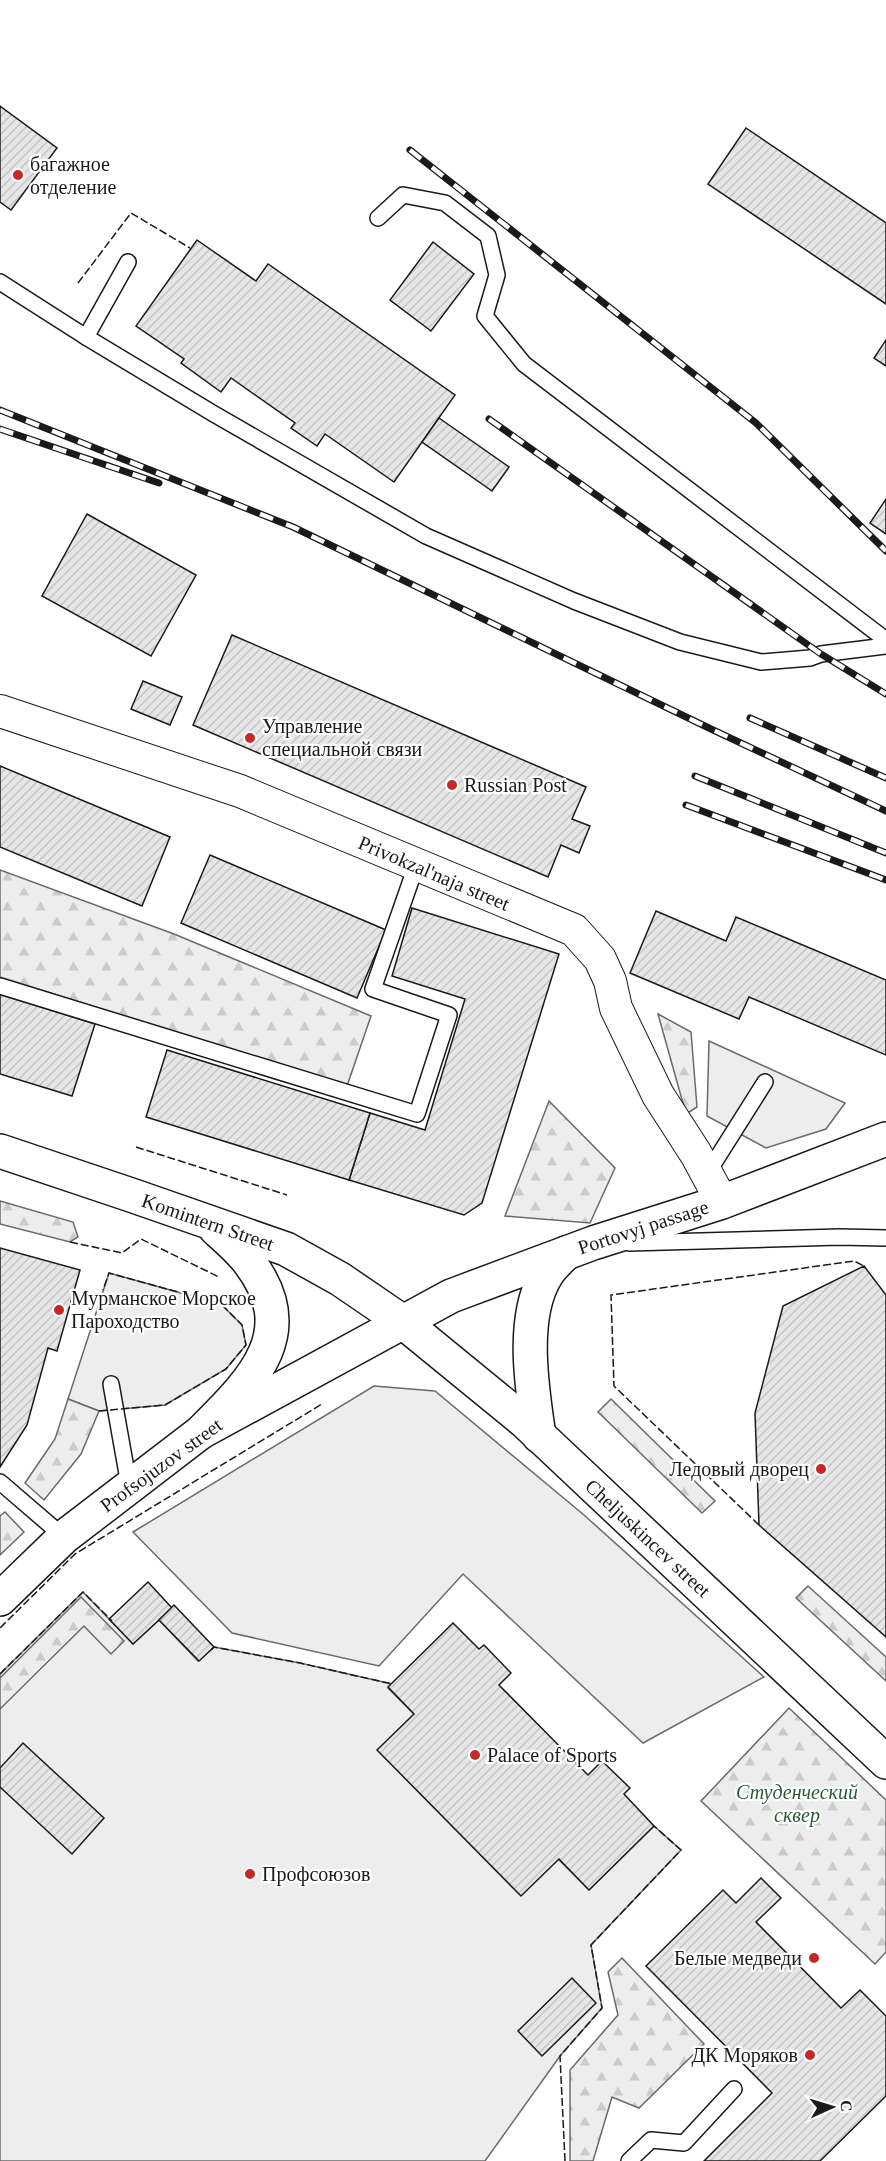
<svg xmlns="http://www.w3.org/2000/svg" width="886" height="2161" font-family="Georgia,serif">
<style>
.built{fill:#ededed;stroke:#6a6a6a;stroke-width:1.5}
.forest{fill:url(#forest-firs);stroke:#6a6a6a;stroke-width:1.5}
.building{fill:url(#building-hatch);stroke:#1a1a1a;stroke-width:1.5}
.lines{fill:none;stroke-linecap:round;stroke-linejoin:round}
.service-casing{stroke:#1a1a1a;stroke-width:18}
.minor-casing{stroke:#1a1a1a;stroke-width:34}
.tertiary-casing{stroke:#1a1a1a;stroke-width:36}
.primary-casing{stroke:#1a1a1a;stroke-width:36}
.service{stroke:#fff;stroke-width:15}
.minor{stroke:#fff;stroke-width:32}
.tertiary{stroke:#fff;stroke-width:33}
.primary{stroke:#fff;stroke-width:33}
.rail-casing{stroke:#1a1a1a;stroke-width:7}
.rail{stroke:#fff;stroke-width:4.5;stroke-dasharray:14;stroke-linecap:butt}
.fence{stroke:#1a1a1a;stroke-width:1.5;stroke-dasharray:8 3;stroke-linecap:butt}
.poi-dot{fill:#c62828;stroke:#fff;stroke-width:2}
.labels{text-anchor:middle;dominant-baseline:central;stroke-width:4.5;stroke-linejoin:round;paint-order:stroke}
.poi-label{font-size:20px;fill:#1a1a1a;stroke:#fff;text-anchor:start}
.street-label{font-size:20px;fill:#1a1a1a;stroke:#fff}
.park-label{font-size:20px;font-style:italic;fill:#2b5a34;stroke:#fff}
</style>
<defs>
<pattern id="forest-firs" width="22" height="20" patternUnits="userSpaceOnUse" patternTransform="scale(1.5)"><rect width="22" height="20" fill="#ededed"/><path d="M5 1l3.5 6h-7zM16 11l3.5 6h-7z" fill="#cbcbcb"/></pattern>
<pattern id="building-hatch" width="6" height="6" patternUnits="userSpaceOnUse" patternTransform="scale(1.5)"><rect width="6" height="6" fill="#e6e6e6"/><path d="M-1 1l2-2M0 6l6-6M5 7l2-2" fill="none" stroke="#c5c5c5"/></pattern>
</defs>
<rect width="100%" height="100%" fill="#fff"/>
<!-- built -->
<g class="built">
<polygon points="709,1041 845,1103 826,1129 766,1148 707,1116"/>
<polygon points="109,1273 221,1304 242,1325 246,1345 226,1369 165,1405 99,1411 68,1399"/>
<polygon points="374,1386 435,1391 584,1515 764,1677 643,1743 463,1574 379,1666 232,1633 133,1532"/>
<polygon points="83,1592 133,1644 159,1620 198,1661 214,1647 300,1663 392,1684 388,1688 589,1890 654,1826 681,1850 591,1945 602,2008 560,2056 485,2161 0,2161 0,1674"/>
</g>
<!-- forest -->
<g class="forest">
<polygon points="0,870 174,934 371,1016 347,1086 0,977"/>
<polygon points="658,1014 691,1032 697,1107 686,1114"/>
<polygon points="549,1101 615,1168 590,1223 505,1216"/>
<polygon points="0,1201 73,1222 78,1237 70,1242 0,1224"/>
<polygon points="68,1399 99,1411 81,1454 44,1500 25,1483 55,1439"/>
<polygon points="611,1399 715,1501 702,1513 598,1412"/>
<polygon points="5,1512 24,1532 0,1555 0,1516"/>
<polygon points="808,1586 886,1657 886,1681 796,1598"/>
<polygon points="81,1597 124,1641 111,1654 84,1626 0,1709 0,1678"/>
<polygon points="789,1708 886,1800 886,1952 875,1964 701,1801"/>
<polygon points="622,1958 704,2044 639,2108 612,2097 593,2161 570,2161 570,2070 618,2015 608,1972"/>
</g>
<!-- building -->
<g class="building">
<polygon points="0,106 57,148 11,210 0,202"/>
<polygon points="746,128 886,223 886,304 708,184"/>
<polygon points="197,240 256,281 268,264 455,395 394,482 325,434 317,446 291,428 295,423 231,378 221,392 181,363 184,359 136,326"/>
<polygon points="433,242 474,274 431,331 390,300"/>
<polygon points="886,340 886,366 874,358"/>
<polygon points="439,418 509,467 492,491 422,442"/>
<polygon points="886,499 886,534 870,523"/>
<polygon points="87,514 196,575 151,656 42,596"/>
<polygon points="232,635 586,787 572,819 590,826 579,853 561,845 548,877 193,725"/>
<polygon points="143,681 182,697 170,725 131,709"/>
<polygon points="0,766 170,837 142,906 0,847"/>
<polygon points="210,855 386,930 357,998 181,923"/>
<polygon points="412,908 559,954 482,1203 464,1215 349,1180 370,1113 425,1130 465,999 392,976"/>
<polygon points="656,911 726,941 736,917 886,980 886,1055 749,997 739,1019 630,973"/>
<polygon points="0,994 95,1024 72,1096 0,1074"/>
<polygon points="167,1050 370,1113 349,1180 146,1117"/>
<polygon points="0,1248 80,1270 57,1351 48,1348 27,1425 0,1467"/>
<polygon points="864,1266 886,1295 886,1637 759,1525 755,1413 783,1306"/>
<polygon points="148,1582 172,1608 133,1644 109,1619"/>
<polygon points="174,1605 214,1647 199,1661 159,1620"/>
<polygon points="453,1623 479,1649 484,1645 511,1673 499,1685 588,1775 602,1761 630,1788 624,1794 654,1826 589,1890 559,1859 521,1896 377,1750 414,1714 388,1687"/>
<polygon points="23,1743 104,1818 72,1854 0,1787 0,1768"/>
<polygon points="761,1878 781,1898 756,1922 841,2008 860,1990 886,2016 886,2096 820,2161 704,2161 772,2093 646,1966 723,1890 736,1903"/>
<polygon points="572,1978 596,2003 542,2056 518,2031"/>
</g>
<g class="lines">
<defs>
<g id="service">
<polyline points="378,218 403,195 445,203 488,236 497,275 485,316 524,364 886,640"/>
<polyline points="0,282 86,337 214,414 426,536 574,601 680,642 761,662 810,658 821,654 886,646"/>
<polyline points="86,337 128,262"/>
<polyline points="0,986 417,1114 449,1015 373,989 416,866"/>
<polyline points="707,1174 765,1082"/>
<polyline points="629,1243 839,1237 886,1238"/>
<polyline points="111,1384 129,1485"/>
<polyline points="0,1482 64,1537"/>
<polyline points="629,2161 651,2140 684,2143 734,2089"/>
</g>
<polyline id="minor" points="0,711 240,791 574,930 600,959 610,981 616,1008 658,1095 696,1154 722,1202"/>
<polyline id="tertiary" points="0,1599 64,1537 201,1432 451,1296 593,1243 722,1202 886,1139"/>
<g id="primary">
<polyline points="0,1151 131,1195 286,1249 340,1279 403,1322 524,1421 886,1762"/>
<path d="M201,1432C252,1381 303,1333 249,1262C240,1250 227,1239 216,1229"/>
<path d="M539,1436C532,1389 520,1316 547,1274C552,1266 560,1259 566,1253"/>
</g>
</defs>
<!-- service casing -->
<use href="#service" class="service-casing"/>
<!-- minor casing -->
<use href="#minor" class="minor-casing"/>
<!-- tertiary casing -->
<use href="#tertiary" class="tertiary-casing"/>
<!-- primary casing -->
<use href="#primary" class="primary-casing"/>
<!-- service -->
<use href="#service" class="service"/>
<!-- minor -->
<use href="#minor" class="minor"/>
<!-- tertiary -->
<use href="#tertiary" class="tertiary"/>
<!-- primary -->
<use href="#primary" class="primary"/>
<defs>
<g id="rail">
<polyline points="410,150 756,423 886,551"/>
<polyline points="0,410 293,527 711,729 886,811"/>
<polyline points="489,419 821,654 886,694"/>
<polyline points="0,429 159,483"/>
<polyline points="750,718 886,778"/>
<polyline points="695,776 886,853"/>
<polyline points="686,805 886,880"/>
</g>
</defs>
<!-- rail casing -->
<use href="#rail" class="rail-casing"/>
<!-- rail -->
<use href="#rail" class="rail"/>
<!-- fence -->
<g class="fence">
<polyline points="78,283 131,213 190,248"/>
<polyline points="136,1147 287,1195"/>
<polyline points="70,1242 122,1253 141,1239 219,1277"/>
<polyline points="99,1411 165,1405 226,1369 246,1345 242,1325 221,1304 109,1273 103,1290"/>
<polyline points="759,1525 614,1386 611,1295 854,1261 864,1266"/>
<polyline points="0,1628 75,1554 322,1404"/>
<polyline points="211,1650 214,1647 300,1663 392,1684"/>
<polyline points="0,1674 83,1592 112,1621"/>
<polyline points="565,2161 560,2056 602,2008 591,1945 681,1850 654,1826"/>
</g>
</g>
<!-- markers -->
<g class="poi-dot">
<circle cx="18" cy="175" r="6"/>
<circle cx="250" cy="738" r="6"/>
<circle cx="452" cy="785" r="6"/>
<circle cx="59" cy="1310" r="6"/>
<circle cx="821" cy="1469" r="6"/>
<circle cx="475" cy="1755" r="6"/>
<circle cx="250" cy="1874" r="6"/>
<circle cx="814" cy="1958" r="6"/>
<circle cx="810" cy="2055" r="6"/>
</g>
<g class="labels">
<!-- poi labels -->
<g class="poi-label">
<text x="30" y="164">багажное<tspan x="30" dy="23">отделение</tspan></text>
<text x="262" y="726">Управление<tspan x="262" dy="23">специальной связи</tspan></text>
<text x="464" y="785">Russian Post</text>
<text x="71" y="1298">Мурманское Морское<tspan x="71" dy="23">Пароходство</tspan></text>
<text x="809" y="1469" text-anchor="end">Ледовый дворец</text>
<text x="487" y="1755">Palace of Sports</text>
<text x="262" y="1874">Профсоюзов</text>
<text x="802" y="1958" text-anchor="end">Белые медведи</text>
<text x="798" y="2055" text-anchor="end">ДК Моряков</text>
</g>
<!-- street labels -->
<g class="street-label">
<text transform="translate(434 873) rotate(23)">Privokzal'naja street</text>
<text transform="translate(208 1222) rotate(19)">Komintern Street</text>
<text transform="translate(643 1227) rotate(-18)">Portovyj passage</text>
<text transform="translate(161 1465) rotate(-36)">Profsojuzov street</text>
<text transform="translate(648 1538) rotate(43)">Cheljuskincev street</text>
</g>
<!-- park labels -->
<g class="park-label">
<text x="797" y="1792">Студенческий<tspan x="797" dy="23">сквер</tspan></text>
</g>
</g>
<!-- north arrow -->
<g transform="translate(832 2107) rotate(86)" stroke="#ffffff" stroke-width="4.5" paint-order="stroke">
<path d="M0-4.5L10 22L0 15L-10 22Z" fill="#1a1a1a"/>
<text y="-9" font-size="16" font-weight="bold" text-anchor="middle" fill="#1a1a1a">С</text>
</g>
</svg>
